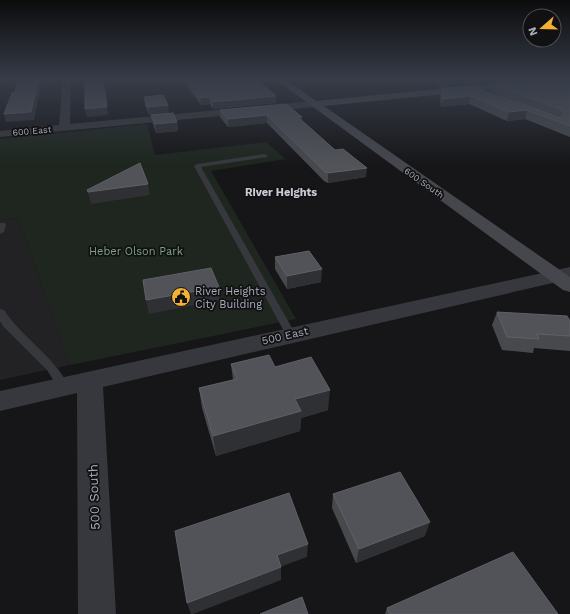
<svg xmlns="http://www.w3.org/2000/svg" width="570" height="614" font-family="'Work Sans',sans-serif">
<style>
.built{fill:#222225}
.green{fill:#1e261f}
.lines{fill:none;stroke-linecap:round;stroke-linejoin:round}
.lane{fill:#37383d;fill-rule:evenodd}
.street{fill:#37383d;fill-rule:evenodd}
.secondary{fill:#45474d;fill-rule:evenodd}
.wall{fill:#47494d}
.shaded-wall{fill:#2f3033}
.building{fill:#525359;stroke:#5f6168}
.labels{text-anchor:middle;dominant-baseline:central;stroke-width:3.5;stroke-linejoin:round;paint-order:stroke}
.far-street-label{font-size:9px;fill:#a8adb8;stroke:#111113}
.far-quarter-label{font-size:11px;font-weight:bold;fill:#c9ccd4;stroke:#111113}
.park-label{font-size:11px;fill:#7fa381;stroke:#111113}
.poi-label{font-size:11px;fill:#a8adb8;stroke:#111113;text-anchor:start}
.street-label{font-size:11px;fill:#a8adb8;stroke:#111113}
.near-street-label{font-size:13px;fill:#a8adb8;stroke:#111113}
</style>
<rect width="100%" height="100%" fill="#161618"/>
<!-- built -->
<polygon class="built" points="18,218 70,365 0,380 0,220"/>
<!-- green -->
<polygon class="green" points="147,124 155,155 266,142 286,159 211,171 296,319 70,365 18,218 0,220 0,139"/>
<g class="lines">
<!-- lane -->
<g class="lane">
<polygon points="265,154 268,156 267,157 201,167 296,335 295,338 287,338 286,335 194,166 197,164"/>
<polygon points="0,223 5,223 6,225 4,232 0,234"/>
<path d="M0,309L4,310C23,339 52,354 69,386L67,389L63,391L59,389L47,370L3,326L0,321Z"/>
</g>
<!-- street -->
<g class="street">
<polygon points="63,79 71,79 70,124 314,101 319,104 314,107 0,137 0,131 59,125"/>
<polygon points="570,267 570,279 103,387 116,614 78,614 77,393 0,411 0,391"/>
</g>
<!-- secondary -->
<polygon class="secondary" points="275,79 285,79 316,101 538,79 570,79 566,82 324,106 570,277 570,292 563,290"/>
</g>
<!-- wall -->
<g class="wall">
<polygon points="181,79 256,79 276,96 276,103 213,109 210,104 201,105"/>
<polygon points="439,79 521,79 439,87"/>
<polygon points="570,79 570,137 525,119 507,121 469,104 441,107 440,96 442,88 529,107 489,91 491,84"/>
<polygon points="144,97 169,113 149,115 145,105"/>
<polygon points="220,110 302,117 302,121 366,177 328,183 324,181 267,123 228,127 220,117"/>
<polygon points="151,115 177,122 178,131 156,133 153,124"/>
<polygon points="275,257 321,282 287,289 275,269"/>
<polygon points="497,312 570,321 570,351 534,348 533,353 502,350 492,325"/>
<polygon points="231,364 275,367 328,410 301,418 300,431 216,456 202,408 199,388 233,380"/>
<polygon points="333,494 425,536 356,563 332,508"/>
<polygon points="387,608 558,614 385,614"/>
</g>
<!-- shaded-wall -->
<g class="shaded-wall">
<polygon points="39,79 42,79 42,80 34,120 6,122 4,114"/>
<polygon points="103,79 108,114 107,115 87,117 85,109"/>
<polygon points="450,79 521,79 439,87 441,80"/>
<polygon points="276,96 276,103 213,109 213,102"/>
<polygon points="471,96 469,104 441,107 443,99"/>
<polygon points="209,97 210,104 201,105 200,98"/>
<polygon points="168,105 169,113 149,115 148,107"/>
<polygon points="527,110 525,119 507,121 509,112"/>
<polygon points="267,115 267,123 228,127 228,119"/>
<polygon points="298,117 302,117 302,125"/>
<polygon points="177,122 178,131 156,133 155,124"/>
<polygon points="367,168 366,177 328,183 328,173"/>
<polygon points="148,184 150,195 91,204 88,192"/>
<polygon points="322,269 321,282 287,289 287,276"/>
<polygon points="219,287 220,300 149,314 146,300"/>
<polygon points="330,390 328,410 301,418 300,431 216,456 213,436 295,399"/>
<polygon points="430,522 425,536 356,563 359,549"/>
<polygon points="308,544 307,557 277,568 277,555"/>
<polygon points="281,567 281,580 193,614 191,614 187,603"/>
</g>
<!-- building -->
<g class="building">
<polygon points="18,79 39,79 31,112 4,114 12,93 15,92"/>
<polygon points="85,79 103,79 107,106 106,107 85,109"/>
<polygon points="185,79 256,79 276,96 213,102 209,97 200,98"/>
<polygon points="539,79 570,79 570,126 527,110 509,112 471,96 443,99 442,88 471,86 560,118 565,114 563,110 491,84"/>
<polygon points="163,95 168,105 148,107 144,97"/>
<polygon points="286,104 302,117 298,117 335,150 343,149 367,168 328,173 324,171 267,115 228,119 220,110"/>
<polygon points="173,113 177,122 155,124 151,115"/>
<polygon points="140,163 148,184 88,192 87,190"/>
<polygon points="309,251 322,269 287,276 275,257"/>
<polygon points="211,268 219,287 146,300 143,280"/>
<polygon points="497,312 567,316 570,321 570,336 537,334 539,339 507,337"/>
<polygon points="269,355 275,367 311,357 330,390 295,399 301,411 213,436 199,388 237,379 231,364"/>
<polygon points="400,472 430,522 359,549 333,494"/>
<polygon points="289,493 308,544 277,555 281,567 187,603 175,531"/>
<polygon points="513,552 558,614 390,614 387,608"/>
<polygon points="302,597 308,614 260,614"/>
</g>
<!-- sky -->
<linearGradient id="sky" x2="0" y2="1"><stop stop-color="#0c0c0d"/><stop offset="0.48" stop-color="#363c48"/><stop offset="1" stop-color="#363c48" stop-opacity="0"/></linearGradient>
<rect width="570" height="165" fill="url(#sky)"/>
<!-- icons -->
<defs>
<symbol id="civic-disc" viewBox="-11 -11 22 22"><circle r="9.5" fill="#f2b134" stroke="#111113"/><path d="M-.6-6.5H3V-4.5H.6V-3L4-1V1h2V6H-6V1h2V-1L-.6-3ZM-1.2 2.5V6h2.4V2.5Z" fill="#111"/></symbol>
</defs>
<g fill-rule="evenodd">
<use href="#civic-disc" x="170" y="286" width="22" height="22"/>
</g>
<g class="labels">
<!-- far-street labels -->
<g class="far-street-label">
<text transform="translate(32 131) rotate(-5)">600 East</text>
<text transform="translate(424 183) rotate(35)">600 South</text>
</g>
<!-- far-quarter labels -->
<g class="far-quarter-label">
<text x="281" y="192">River Heights</text>
</g>
<!-- park labels -->
<g class="park-label">
<text x="136" y="251">Heber Olson Park</text>
</g>
<!-- poi labels -->
<g class="poi-label">
<text x="195" y="291">River Heights<tspan x="195" dy="13">City Building</tspan></text>
</g>
<!-- street labels -->
<g class="street-label">
<text transform="translate(285 336) rotate(-13)">500 East</text>
</g>
<!-- near-street labels -->
<g class="near-street-label">
<text transform="translate(94 497) rotate(-92)">500 South</text>
</g>
</g>
<!-- north arrow -->
<g transform="translate(542 28) rotate(250)"><circle r="19" fill="#111113" stroke="#4d4f55"/>
<path d="M0-3L7 15L0 10L-7 15Z" fill="#f2b134"/>
<text y="-6" font-size="11" font-weight="bold" text-anchor="middle" fill="#a8adb8">N</text>
</g>
</svg>
